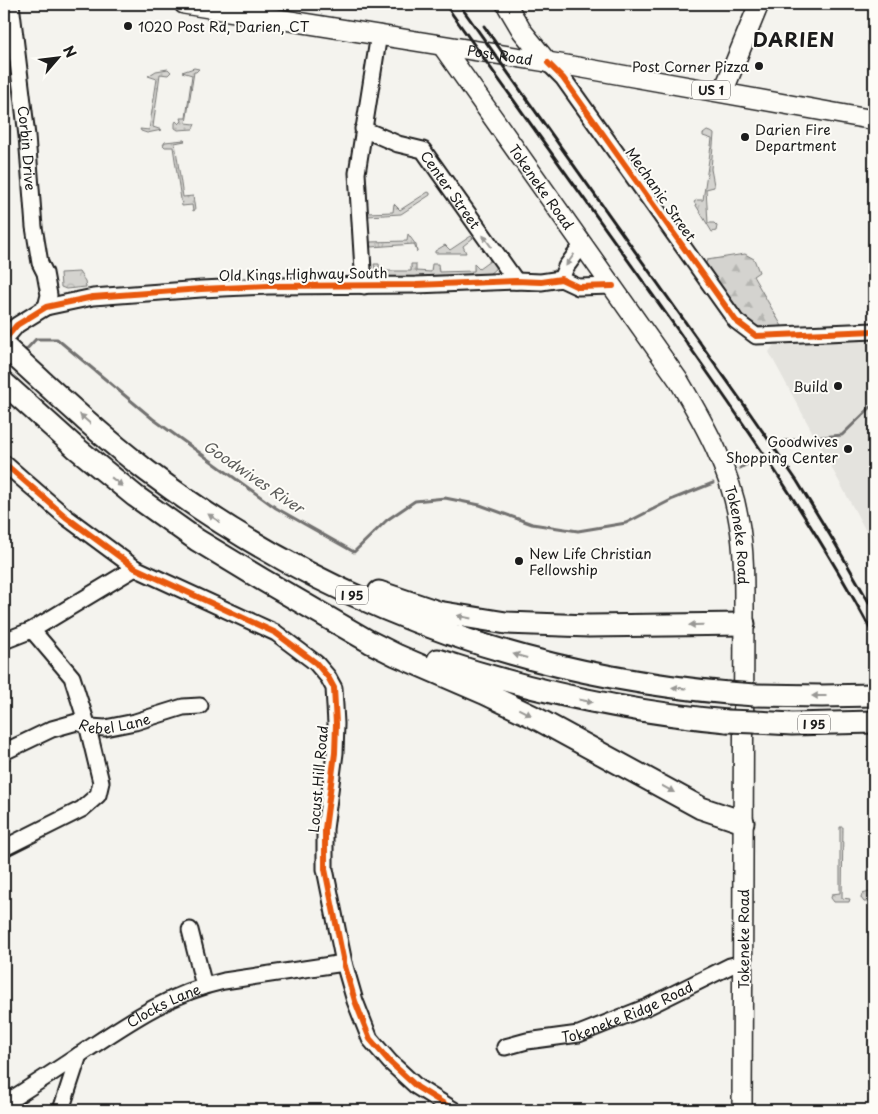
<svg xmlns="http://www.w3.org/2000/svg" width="878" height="1114" font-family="'Playpen Sans',sans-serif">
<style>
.built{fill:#e4e3de}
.grass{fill:url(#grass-tufts);stroke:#787876}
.forest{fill:url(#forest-firs);stroke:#787876}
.park{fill:url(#park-crowns);stroke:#787876}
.garden{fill:url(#garden-dots);stroke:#787876}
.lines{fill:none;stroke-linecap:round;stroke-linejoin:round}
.stream{stroke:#72716f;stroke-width:3}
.minor-casing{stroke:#1c1c1c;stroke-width:19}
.major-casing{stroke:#1c1c1c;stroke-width:22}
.highway-casing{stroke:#1c1c1c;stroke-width:25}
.minor{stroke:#fdfcf7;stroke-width:15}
.major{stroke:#fdfcf7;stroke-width:19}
.highway{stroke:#fdfcf7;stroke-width:21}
.rail{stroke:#1c1c1c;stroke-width:3}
.highway-bridge-casing{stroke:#1c1c1c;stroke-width:25;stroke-linecap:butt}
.highway-bridge{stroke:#fdfcf7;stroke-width:21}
.cycleway-casing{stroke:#fdfcf7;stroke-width:9}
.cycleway{stroke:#e8590c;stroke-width:6}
.oneway{fill:#989794}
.poi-dot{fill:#1c1c1c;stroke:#fdfcf7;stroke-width:2}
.labels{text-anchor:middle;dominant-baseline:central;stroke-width:4;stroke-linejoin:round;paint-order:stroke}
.shield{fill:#fdfcf7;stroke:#605f5e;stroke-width:1}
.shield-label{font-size:12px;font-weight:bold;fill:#1c1c1c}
.poi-label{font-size:14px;fill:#1c1c1c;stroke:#fdfcf7;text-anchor:start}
.street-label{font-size:14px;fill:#1c1c1c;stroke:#fdfcf7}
.water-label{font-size:15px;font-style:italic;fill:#5c5c5a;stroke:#fdfcf7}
.district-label{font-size:19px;font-weight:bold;letter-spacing:1px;fill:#1c1c1c;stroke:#fdfcf7}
</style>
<defs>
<pattern id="grass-tufts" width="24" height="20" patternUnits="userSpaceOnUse" patternTransform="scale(1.25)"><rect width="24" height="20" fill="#d4d3cf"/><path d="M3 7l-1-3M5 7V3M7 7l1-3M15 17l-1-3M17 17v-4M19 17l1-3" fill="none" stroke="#b5b5b1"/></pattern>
<pattern id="forest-firs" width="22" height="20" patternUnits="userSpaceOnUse" patternTransform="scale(1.25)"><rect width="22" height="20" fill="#d4d3cf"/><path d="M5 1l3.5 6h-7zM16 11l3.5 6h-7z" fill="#b5b5b1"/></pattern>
<pattern id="park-crowns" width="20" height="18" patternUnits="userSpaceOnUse" patternTransform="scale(1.25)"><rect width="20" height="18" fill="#d4d3cf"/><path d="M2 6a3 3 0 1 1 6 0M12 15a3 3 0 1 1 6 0" fill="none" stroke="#b5b5b1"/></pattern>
<pattern id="garden-dots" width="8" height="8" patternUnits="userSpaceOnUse" patternTransform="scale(1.25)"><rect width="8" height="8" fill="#d4d3cf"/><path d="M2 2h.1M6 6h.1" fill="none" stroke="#b5b5b1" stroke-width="1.8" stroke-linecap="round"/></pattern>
</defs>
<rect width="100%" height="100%" fill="#f4f3ee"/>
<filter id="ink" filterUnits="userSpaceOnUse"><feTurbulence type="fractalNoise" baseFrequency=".02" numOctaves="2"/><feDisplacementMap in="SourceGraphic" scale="10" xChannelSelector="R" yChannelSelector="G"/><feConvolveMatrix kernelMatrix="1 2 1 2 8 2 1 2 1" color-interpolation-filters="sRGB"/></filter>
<g filter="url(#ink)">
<!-- built -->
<polygon class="built" points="839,339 874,341 874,546 769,352 776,342 793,342"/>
<!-- grass -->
<g class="grass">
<polygon points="707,131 711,132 714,134 711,169 714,185 714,187 706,189 708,223 714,223 717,226 716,231 712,232 694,202 697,200 703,200 712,139 703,136 703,134"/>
<polygon points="428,192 430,193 430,195 401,214 368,216 367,213 393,212 394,204 400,210"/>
<polygon points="408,234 416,245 417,252 414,244 371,247 370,242 407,241"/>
<polygon points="471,236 473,238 463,246 466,253 435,253 435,251 445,245 450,250"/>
<polygon points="491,257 496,263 495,269 489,274 484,276 383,277 376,273 374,264 379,264 380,271 411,271 411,264 416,264 416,271 431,272 432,264 438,264 439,272 474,271 474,264 479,269 490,261 489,258"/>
<polygon points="840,827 843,827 842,898 850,899 849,902 834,902 831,898 832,894 840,893"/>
<polygon points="874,827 874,898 871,902 864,902 861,898 862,894 870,892 870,828"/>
</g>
<!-- forest -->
<polygon class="forest" points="745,254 754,259 759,272 753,276 783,328 753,326 742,316 705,266 707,260"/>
<!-- park -->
<polygon class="park" points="79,272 85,281 86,287 66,289 61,287 60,273"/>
<!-- garden -->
<g class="garden">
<polygon points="194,68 199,69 196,72 194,72 186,123 195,124 193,129 178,130 175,128 175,123 176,121 179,124 182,121 181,118 186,118 192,75 182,72"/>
<polygon points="168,69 171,72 168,75 160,74 153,127 162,130 147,133 141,131 140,129 149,130 157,79 148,76 156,71"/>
<polygon points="184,140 185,141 175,143 183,197 193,196 195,210 193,211 192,205 182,206 173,147 165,147 163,145 165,142"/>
</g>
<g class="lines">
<!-- stream -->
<g class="stream">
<polyline points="23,353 36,339 57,339 153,419 276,508 354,552 387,520 415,501 445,498 480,505 532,524 578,531 626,523 673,499 713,483"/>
<polyline points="4,372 13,363"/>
<polyline points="784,441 842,435 874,404"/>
<polyline points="740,468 762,456"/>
</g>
<defs>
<g id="minor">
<path id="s1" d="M11,4L27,136L34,227L40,263L45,273L49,295L46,307"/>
<polyline points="548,63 563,78 736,321 756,336 874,331"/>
<path id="s2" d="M363,129L398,144L423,150L516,281"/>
<polyline points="561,279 566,267 583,244"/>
<polyline points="364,286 357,173 379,34"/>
<polyline points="4,340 17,325 46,307 93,297 201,289 268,286 416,285 516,281 541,282 561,279 578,287 613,286"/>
<polyline points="4,463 66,517 135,568 276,633 316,663 328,677 334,688 336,724 335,753 325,829 325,869 344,963 355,1001 370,1039 390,1062 417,1087 454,1110"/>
<polyline points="4,641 32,630 135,568"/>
<path id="s3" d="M4,752L52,729L77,722L91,727L105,728L135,722L183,707L200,706"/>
<polyline points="4,848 82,809 98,795 101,782 87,724 72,677 32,630"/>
<polyline points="190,930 204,986"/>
<path id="s4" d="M505,1047L527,1041L579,1034L647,1007L730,966L743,963"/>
<path id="s5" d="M4,1104C32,1086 60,1068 88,1049C130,1021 173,992 224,981L344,963"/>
<polyline points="61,1110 79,1055"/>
</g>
<g id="major">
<path id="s6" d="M184,4L566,65L874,120"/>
<polyline points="506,4 522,31 548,63"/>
<path id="s7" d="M443,47L679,381C705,425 731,471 739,522C744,550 744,578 744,606L742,1110"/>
<polyline points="723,92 759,4"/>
</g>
<g id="highway">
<path d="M4,346C50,388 96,432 147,471C318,600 514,674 728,693"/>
<polyline points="4,383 75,447 135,496 197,540 263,580 370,642 396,655 484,693 532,716 701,808 743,822"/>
<polyline points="379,592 438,612 506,623 589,626 744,624"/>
<path d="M438,660C532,691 628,712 727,721"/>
<polyline points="755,695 822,696 874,695"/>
<polyline points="755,722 792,724 874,722"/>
</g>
</defs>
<!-- minor casing -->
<use href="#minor" class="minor-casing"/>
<!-- major casing -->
<use href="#major" class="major-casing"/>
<!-- highway casing -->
<use href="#highway" class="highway-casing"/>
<!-- minor -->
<use href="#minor" class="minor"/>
<!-- major -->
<use href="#major" class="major"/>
<!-- highway -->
<use href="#highway" class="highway"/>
<!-- rail -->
<g class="rail">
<path d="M445,4C522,112 600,220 677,329C747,428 817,528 874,636"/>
<polyline points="459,4 745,406 797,481 836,545 874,611"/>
<polyline points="484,26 507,59"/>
</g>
<defs>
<g id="highway-bridge">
<polyline points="728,693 755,695"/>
<polyline points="727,721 755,722"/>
</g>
</defs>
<!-- highway-bridge casing -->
<use href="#highway-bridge" class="highway-bridge-casing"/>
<!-- highway-bridge -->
<use href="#highway-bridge" class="highway-bridge"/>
<defs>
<g id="cycleway">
<polyline points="548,63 563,78 736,321 756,336 874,331"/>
<polyline points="4,340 17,325 46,307 93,297 201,289 268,286 416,285 516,281 541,282 561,279 578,287 613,286"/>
<polyline points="4,463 66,517 135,568 276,633 316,663 328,677 334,688 336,724 335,753 325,829 325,869 344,963 355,1001 370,1039 390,1062 417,1087 454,1110"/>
</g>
</defs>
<!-- cycleway casing -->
<use href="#cycleway" class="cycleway-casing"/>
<!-- cycleway -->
<use href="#cycleway" class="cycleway"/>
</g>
<!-- one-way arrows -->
<defs><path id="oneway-solid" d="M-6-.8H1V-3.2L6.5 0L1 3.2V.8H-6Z" transform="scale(1.25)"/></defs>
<g class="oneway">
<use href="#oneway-solid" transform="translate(487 241) rotate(-126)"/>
<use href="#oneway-solid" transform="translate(570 260) rotate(125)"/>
<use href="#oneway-solid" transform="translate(85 419) rotate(-138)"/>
<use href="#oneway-solid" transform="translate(117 482) rotate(38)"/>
<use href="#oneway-solid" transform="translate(214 518) rotate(-147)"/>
<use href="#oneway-solid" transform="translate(464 617) rotate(-169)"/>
<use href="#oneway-solid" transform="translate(696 625) rotate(179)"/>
<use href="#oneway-solid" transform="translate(520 656) rotate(-164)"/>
<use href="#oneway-solid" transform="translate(679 688) rotate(-174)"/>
<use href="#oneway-solid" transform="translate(819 696) rotate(180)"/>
<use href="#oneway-solid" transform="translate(586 701) rotate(11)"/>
<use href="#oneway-solid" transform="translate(525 712) rotate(27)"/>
<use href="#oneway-solid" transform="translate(668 789) rotate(29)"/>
</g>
</g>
<!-- markers -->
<g class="poi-dot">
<circle cx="128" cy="26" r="5"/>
<circle cx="759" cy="66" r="5"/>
<circle cx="745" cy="137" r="5"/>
<circle cx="838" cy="386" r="5"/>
<circle cx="848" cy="449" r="5"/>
<circle cx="519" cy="561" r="5"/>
</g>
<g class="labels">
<!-- shield labels -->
<g class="shield">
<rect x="692" y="80.5" width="38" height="19" rx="4"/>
<rect x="336" y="585.5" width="32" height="19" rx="4"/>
<rect x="798" y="714.5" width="32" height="19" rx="4"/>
</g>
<g class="shield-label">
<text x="711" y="90">US 1</text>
<text x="352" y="595">I 95</text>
<text x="814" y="724">I 95</text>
</g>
<!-- poi labels -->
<g class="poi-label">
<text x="138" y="26">1020 Post Rd, Darien, CT</text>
<text x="749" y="66" text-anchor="end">Post Corner Pizza</text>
<text x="755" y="129">Darien Fire<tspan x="755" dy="16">Department</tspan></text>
<text x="828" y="386" text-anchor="end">Build</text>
<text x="838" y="441" text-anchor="end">Goodwives<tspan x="838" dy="16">Shopping Center</tspan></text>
<text x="529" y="553">New Life Christian<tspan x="529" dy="16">Fellowship</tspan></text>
</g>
<!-- street labels -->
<g class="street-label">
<text stroke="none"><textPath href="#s6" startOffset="320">Post Road</textPath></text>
<text stroke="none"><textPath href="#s1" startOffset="145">Corbin Drive</textPath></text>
<text stroke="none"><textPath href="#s7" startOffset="171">Tokeneke Road</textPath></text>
<text stroke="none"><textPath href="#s2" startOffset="112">Center Street</textPath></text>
<text transform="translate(661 194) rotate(55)">Mechanic Street</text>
<text transform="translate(303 274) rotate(-1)">Old Kings Highway South</text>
<text stroke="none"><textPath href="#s7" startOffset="576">Tokeneke Road</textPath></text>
<text stroke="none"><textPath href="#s3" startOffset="118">Rebel Lane</textPath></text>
<text transform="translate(318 779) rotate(-85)">Locust Hill Road</text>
<text transform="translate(743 939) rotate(-90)">Tokeneke Road</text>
<text stroke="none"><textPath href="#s5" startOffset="188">Clocks Lane</textPath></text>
<text stroke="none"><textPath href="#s4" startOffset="128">Tokeneke Ridge Road</textPath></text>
</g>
<!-- water labels -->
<g class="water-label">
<text transform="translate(254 476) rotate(34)">Goodwives River</text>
</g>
<!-- district labels -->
<g class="district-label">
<text x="794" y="39">DARIEN</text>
</g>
</g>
<!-- margin -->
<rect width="878" height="1114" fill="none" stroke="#fdfcf7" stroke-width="20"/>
<rect x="10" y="10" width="858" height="1094" fill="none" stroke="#1c1c1c" stroke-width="2" filter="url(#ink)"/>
<!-- north arrow -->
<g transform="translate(58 58) rotate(62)" stroke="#fdfcf7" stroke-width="4" paint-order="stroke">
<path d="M0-4L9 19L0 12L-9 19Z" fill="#1c1c1c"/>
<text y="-8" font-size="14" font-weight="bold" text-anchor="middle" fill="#1c1c1c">N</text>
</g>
</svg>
